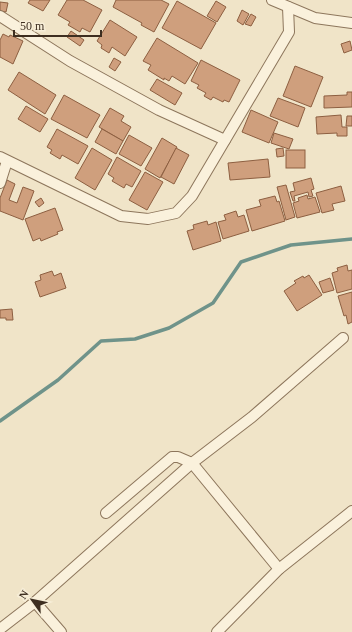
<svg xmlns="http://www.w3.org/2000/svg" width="352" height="632" font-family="'Times New Roman',serif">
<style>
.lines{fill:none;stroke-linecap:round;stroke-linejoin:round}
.stream{stroke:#6f938a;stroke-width:3.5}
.building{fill:#cf9f7d;stroke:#8d5f41}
.minor-casing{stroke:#8d765c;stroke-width:12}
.minor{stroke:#faf1dc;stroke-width:10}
</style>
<rect width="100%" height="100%" fill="#f0e4c8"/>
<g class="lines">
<!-- stream -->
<polyline class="stream" points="0,421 58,380 101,341 135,339 169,328 213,303 241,262 291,245 352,239"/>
</g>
<!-- building -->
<g class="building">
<polygon points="30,0 50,0 43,11 28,3"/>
<polygon points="67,0 83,0 102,10 90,32 82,28 80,32 68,25 70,22 58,15"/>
<polygon points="116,0 161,0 169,4 154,32 141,25 142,23 113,7"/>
<polygon points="177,1 216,23 201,49 162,28"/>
<polygon points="216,1 226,7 217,22 207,16"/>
<polygon points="0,2 8,3 6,12 0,11"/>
<polygon points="242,10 249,14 243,25 237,21"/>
<polygon points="251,14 256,17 251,26 245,24"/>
<polygon points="110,20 137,37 125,56 112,47 109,53 101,48 102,45 97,41"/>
<polygon points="71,31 84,40 80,46 67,37"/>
<polygon points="3,34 9,37 10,35 23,41 13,64 0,57 0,40"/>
<polygon points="157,38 198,63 185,84 172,76 169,81 164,78 164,80 148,70 151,65 143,61"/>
<polygon points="350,41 352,50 344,53 341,44"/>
<polygon points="114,58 121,62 115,71 109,67"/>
<polygon points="201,60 240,80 229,102 224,100 223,102 213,97 211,100 204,96 206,93 197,88 199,85 191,81"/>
<polygon points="295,66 323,77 311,107 283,96"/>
<polygon points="19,72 56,95 45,114 8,90"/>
<polygon points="157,79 182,93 175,105 150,90"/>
<polygon points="347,92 352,92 352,107 324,108 324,96 347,95"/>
<polygon points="64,95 100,115 87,138 51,119"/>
<polygon points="278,98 305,108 298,127 270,116"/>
<polygon points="26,106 48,119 40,132 18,119"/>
<polygon points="110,108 124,116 121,121 131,127 123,141 99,127"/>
<polygon points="251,110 278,122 269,143 242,132"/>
<polygon points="341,115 342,127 347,127 347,136 337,136 337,133 317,134 316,117"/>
<polygon points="347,116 352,116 352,126 346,126"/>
<polygon points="57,129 88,146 78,164 62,155 60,159 50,153 52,150 47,147"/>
<polygon points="102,129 123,141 116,154 95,142"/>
<polygon points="274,133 293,139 289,149 271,143"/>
<polygon points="129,135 152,148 141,166 119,154"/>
<polygon points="162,138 177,147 160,178 145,169"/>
<polygon points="92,148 112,160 95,190 75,178"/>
<polygon points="176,148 189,155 174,184 161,177"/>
<polygon points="283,148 284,156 277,157 276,149"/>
<rect x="286" y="150" width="19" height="18"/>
<polygon points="117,157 141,171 132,187 126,184 124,188 112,181 114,178 108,174"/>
<polygon points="268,159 270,177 230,180 228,163"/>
<polygon points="145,172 163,182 147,210 129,200"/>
<polygon points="311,178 314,189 311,190 313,196 309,197 308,192 294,196 295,201 293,201 290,192 295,191 293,183"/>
<polygon points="7,180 15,184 9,200 17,203 23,187 34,191 23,220 0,211 0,198"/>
<polygon points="286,185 295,217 286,220 277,187"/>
<polygon points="341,186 345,201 332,204 334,210 322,213 316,193"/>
<polygon points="307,195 308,199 315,197 320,212 297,218 293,203 299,201 298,198"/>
<polygon points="275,196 277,202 279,201 285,221 252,231 246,210 261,206 259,200"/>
<polygon points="41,198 44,203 39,207 35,202"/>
<polygon points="55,208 63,230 57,232 58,234 41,241 40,238 33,241 25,219"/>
<polygon points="236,211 238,217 244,215 249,231 223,239 218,222 226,220 224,215"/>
<polygon points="207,221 208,225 216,222 221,241 193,250 187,231 194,229 193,225"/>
<polygon points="347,265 348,271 352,270 352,289 337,293 332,273 338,271 337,268"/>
<polygon points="52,271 54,276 61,273 66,288 40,297 35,282 41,280 40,275"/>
<polygon points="309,275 322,295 297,311 284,291 296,283 294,281 303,276 304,278"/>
<polygon points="330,278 334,290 323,293 319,282"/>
<polygon points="352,292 352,322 348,324 346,315 344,316 338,296"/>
<polygon points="12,309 13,320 6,320 6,318 0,318 0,310"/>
</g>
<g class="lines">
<defs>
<g id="minor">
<polyline points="272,0 315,18 352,23"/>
<polyline points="0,16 70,61 159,110 225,140"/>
<polyline points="0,157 121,216 148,219 176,213 192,196 289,32 288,7"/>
<polyline points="0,183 7,161"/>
<polyline points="106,513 172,457 178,457 192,463 279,569"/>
<polyline points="35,602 61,632"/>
<polyline points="0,629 35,602 192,463 252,417 343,338"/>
<polyline points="217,632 279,569 352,511"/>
</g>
</defs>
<!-- minor casing -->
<use href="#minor" class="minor-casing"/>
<!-- minor -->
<use href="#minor" class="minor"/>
</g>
<!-- north arrow -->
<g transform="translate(32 600) rotate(303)" stroke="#f7eed8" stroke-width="3" paint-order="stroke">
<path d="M0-3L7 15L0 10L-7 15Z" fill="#3d2e20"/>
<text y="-6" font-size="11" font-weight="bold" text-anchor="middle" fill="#3d2e20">N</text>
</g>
<!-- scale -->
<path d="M14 30v6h87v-6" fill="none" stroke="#3d2e20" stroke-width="2"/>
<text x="20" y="30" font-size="12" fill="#3d2e20" stroke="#f7eed8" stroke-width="3" paint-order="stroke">50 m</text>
</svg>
